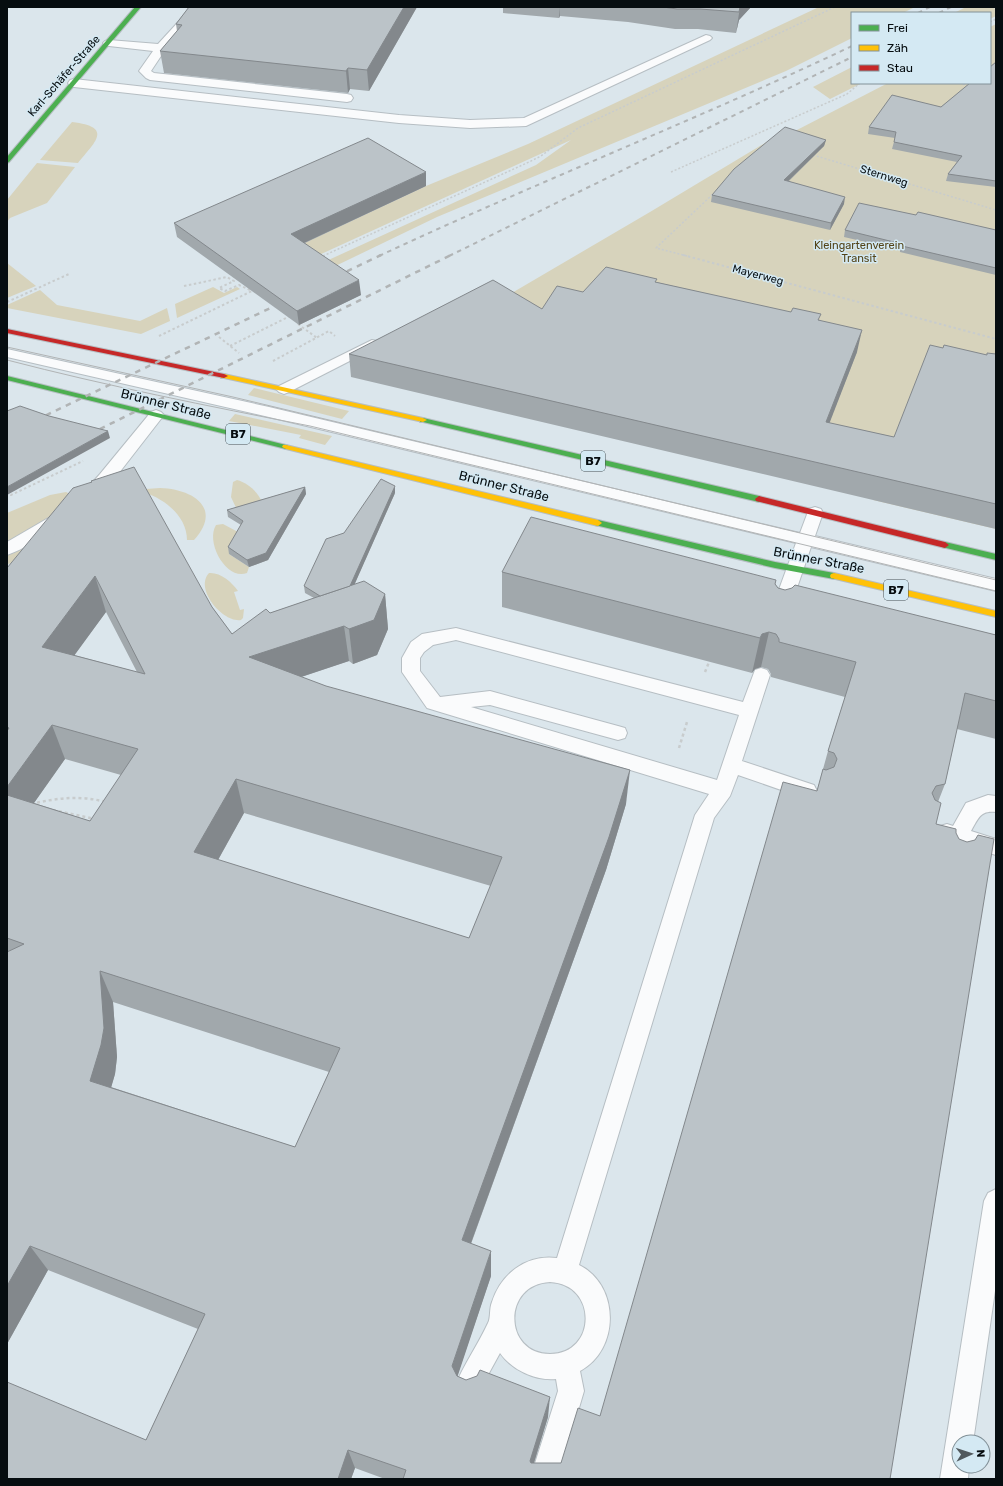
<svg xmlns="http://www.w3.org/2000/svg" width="1003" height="1486" font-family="Rubik,sans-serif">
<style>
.green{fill:#d7d3bc}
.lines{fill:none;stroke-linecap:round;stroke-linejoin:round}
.lane-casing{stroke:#b6bec3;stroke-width:2}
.fast-casing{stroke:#b6bec3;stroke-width:2}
.slow-casing{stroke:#b6bec3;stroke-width:2}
.jam-casing{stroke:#b6bec3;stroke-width:2}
.path-far2{stroke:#c8cccd;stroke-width:1.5;stroke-dasharray:2 2;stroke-linecap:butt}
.path-far1{stroke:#c8cccd;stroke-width:2;stroke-dasharray:2.5 2.5;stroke-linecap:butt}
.path{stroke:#c8cccd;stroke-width:2.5;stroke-dasharray:3 3;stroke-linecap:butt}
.lane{fill:#fafbfc;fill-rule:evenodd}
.fast{fill:#4caf50;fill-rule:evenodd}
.slow{fill:#ffc107;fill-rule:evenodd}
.jam{fill:#c62828;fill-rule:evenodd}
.tram{stroke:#b1b4b5;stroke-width:1}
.rail-far1{stroke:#b1b4b5;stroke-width:2;stroke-dasharray:4.5 4.5;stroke-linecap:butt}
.rail{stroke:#b1b4b5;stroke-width:2.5;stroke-dasharray:5.5 5.5;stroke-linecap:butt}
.wall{fill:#a1a8ac;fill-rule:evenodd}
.shaded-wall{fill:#83888c}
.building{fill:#bbc3c8;stroke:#83888c;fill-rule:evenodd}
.labels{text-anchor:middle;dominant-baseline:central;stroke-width:3;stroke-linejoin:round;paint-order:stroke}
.far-street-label{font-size:11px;fill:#060d10;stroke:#d4e9f3}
.far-park-label{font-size:11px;fill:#534418;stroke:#d4e9f3}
.shield{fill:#d4e9f3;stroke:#444f54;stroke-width:1}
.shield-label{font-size:12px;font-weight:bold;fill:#060d10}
.street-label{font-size:13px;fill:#060d10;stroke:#d4e9f3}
</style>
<rect width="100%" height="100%" fill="#dbe6ec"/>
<!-- green -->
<g class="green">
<polygon points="819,7 915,7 903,13 852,13 852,38 786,71 437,217 296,285 287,279 536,165 571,140 262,281 232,277 426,186 528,144"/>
<polygon points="966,7 990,7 996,9 996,16 990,19 990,13 954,13"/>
<polygon points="996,24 996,529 873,500 887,459 821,445 835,406 681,422 505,297 650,212 783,132 795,131 888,83 990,83 990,27"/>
<polygon points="852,67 852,83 862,83 830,99 813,87"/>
<path d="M72,122C114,127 95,142 78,163L40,160Z"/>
<polygon points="37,163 75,167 47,203 10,218 7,222 7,200"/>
<polygon points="7,263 36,286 7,298"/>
<polygon points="213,287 224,293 237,287 240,289 177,318 175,304"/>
<polygon points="40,290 57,305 140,321 167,308 170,321 141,334 7,308 7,305"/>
<polygon points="254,388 349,411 342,419 248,395"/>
<polygon points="235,414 332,436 325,445 299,438 301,435 229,421"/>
<path d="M237,480C248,483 258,492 262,502L238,512L231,497L233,482Z"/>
<path d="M160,488C193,489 223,508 194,540H187C187,517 166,500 146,493V489Z"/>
<polygon points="66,492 72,495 14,563 7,564 7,513 50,495"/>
<path d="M223,524L238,532L229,554L249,567L247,573C227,581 205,543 216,525Z"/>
<path d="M209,573C220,572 232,582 238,591L234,592L240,610L244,609L243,618L241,620C223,623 194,589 209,573Z"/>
</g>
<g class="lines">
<defs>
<g id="lane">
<polygon points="192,7 203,7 165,50 151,71 154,73 347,94 351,95 353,98 351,101 347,102 150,80 146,78 139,71 153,51 109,46 105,45 103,43 105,41 109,40 158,44"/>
<polygon points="706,35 710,36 712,38 710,40 526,126 470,128 399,123 74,87 70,86 68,83 70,80 74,79 399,115 470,120 524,118"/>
<polygon points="372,340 377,341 379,344 377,347 289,392 284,394 279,392 276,389 279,386"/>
<polygon points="7,349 269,407 800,533 809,509 815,507 821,509 823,513 815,536 996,579 996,591 811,547 788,614 785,618 779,620 773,618 770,614 796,543 269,417 7,357"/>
<polygon points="156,410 161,412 164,415 112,482 96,498 90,499 84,498 82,494 100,474 151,412"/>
<path d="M56,515L62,517L64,521C58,531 19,551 7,555V542L50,517Z"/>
<path d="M456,628L743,702L755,670L761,668L767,670L770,675L742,761L814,785L817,791L814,797L807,799L738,775L730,796L714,818L579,1265C620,1285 620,1350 580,1371L584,1391L558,1479H530L558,1391L556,1379C535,1381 512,1370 500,1353L477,1395L468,1399L459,1395L455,1386C464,1364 478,1345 488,1323C491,1318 489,1309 492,1302C501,1274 526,1254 557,1258L695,815L709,794L427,708L402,672V658L411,642L422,634ZM456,640L739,715L717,780L471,707L490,705L618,740L625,738L627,733L625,728L618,726L490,691L440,697L420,671V658L424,652L433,645ZM550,1282C598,1284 597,1354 550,1354C503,1354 502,1284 550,1282Z"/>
<path d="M988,795L996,796V812C980,810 978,819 971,831L996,839V855L966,846L964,861L961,867L954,869L947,867L944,861L947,840L940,838L937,832L940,826L947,824L953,826L966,803Z"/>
<polygon points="996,1189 996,1284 973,1442 959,1442 959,1466 969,1466 968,1479 940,1479 984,1201 988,1193"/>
</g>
<g id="fast">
<polygon points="135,7 141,7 9,162 7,163 7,157"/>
<polygon points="7,376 286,445 290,447 286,449 7,380"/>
<polygon points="420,418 423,418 759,496 763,499 759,502 423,422 420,422"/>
<polygon points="598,520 775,562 834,573 838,576 834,579 775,568 595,525 594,523"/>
<polygon points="945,542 996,554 996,560 942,547 941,545"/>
</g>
<g id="slow">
<polygon points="221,374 224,374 423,418 427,420 423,422 224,378 221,378"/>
<polygon points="283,445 286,445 598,520 602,523 598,526 286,449 282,447"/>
<polygon points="834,573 996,611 996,617 831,578 830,576 831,574"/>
</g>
<g id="jam">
<polygon points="7,329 224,374 228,376 224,378 7,333"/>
<polygon points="759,496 945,542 949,545 945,548 756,501 755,499"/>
</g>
</defs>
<!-- lane casing -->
<use href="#lane" class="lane-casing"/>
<!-- fast casing -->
<use href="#fast" class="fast-casing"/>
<!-- slow casing -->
<use href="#slow" class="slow-casing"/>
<!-- jam casing -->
<use href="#jam" class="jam-casing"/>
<!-- path-far2 -->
<g class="path-far2">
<polyline points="990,22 996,19"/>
<polyline points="959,83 968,86"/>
<polyline points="813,155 996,210"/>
<polyline points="671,172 847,94 860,83"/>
<polyline points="323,256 529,162 541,156 578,128 835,7"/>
<polyline points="687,256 656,248 714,193"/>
</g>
<!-- path-far1 -->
<g class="path-far1">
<polyline points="683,255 996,339"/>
<polyline points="321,257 325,255"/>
<polyline points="184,286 227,277 234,281 219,288 225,291 239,285 250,290"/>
<polyline points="7,302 69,274"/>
<polyline points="298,324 317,338"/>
<polyline points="159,336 254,290"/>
<polyline points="219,337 239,353"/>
<polyline points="230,346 290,316"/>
<polyline points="273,361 329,331 335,336"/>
<polyline points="7,491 11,495 83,461"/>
</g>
<!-- path -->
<g class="path">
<polyline points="705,672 709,662"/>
<polyline points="679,748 687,722"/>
<path d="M31,804C57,798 79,795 106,802"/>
<polyline points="53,810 95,819"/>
</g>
<!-- lane -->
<use href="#lane" class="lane"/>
<!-- fast -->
<use href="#fast" class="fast"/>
<!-- slow -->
<use href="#slow" class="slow"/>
<!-- jam -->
<use href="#jam" class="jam"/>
<!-- tram -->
<g class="tram">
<polyline points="7,347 233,397 996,580"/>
<path d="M7,360C107,386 208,406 310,426L996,591"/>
</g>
<!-- rail-far1 -->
<g class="rail-far1">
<polyline points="918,13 930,7"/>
<polyline points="939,13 951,7"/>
<path d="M379,256C535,183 696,120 852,46"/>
<polyline points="449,256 852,57"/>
</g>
<!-- rail -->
<g class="rail">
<polyline points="337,276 381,255"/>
<polyline points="36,420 283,302"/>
<polyline points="90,434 451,255"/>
</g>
</g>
<!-- wall -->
<g class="wall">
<polygon points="189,7 417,7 369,91 350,89 348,93 164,73 160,51 177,31 176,24"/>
<polygon points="503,7 751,7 739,20 736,33 698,29 675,29 628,22 560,16 559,18 503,13"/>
<polygon points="996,62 996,187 946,181 948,174 957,162 892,149 895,138 868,134 869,127 941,107"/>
<polygon points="826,140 824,146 789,181 844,204 830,230 711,202 712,195"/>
<polygon points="426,186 305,243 361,295 299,325 177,237 174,223"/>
<polygon points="916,215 996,230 996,275 900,252 900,250 844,237 845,230"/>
<polygon points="656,282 820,320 857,352 829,423 894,437 943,348 987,355 996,354 996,529 351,377 349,354 542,309 583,292"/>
<path d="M91,481L212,607L232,634L270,613L314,598L305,593L304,586L344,533L395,493L354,585L385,594L388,629L377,655L353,664L349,661L301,677L626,804L606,870L471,1244L491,1276L457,1376L548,1417L534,1463H561L600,1416L817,791L828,751L845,697L771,677V674L768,669L761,667L755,669L752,673L502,607V572L775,584L778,588L785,590L996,635V739L957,729L945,784L938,802L936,824L890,1479H385L355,1468L351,1479H7L146,1440L198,1329L48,1270L7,1344V568L92,482ZM106,612L137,672L74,655ZM65,759L121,775L90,821L34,803ZM244,813L491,886L469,938L218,860ZM113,1002L329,1072L295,1147L111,1087L115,1074L117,1057Z"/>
<polygon points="305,487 306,494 268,560 249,567 229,554 228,547 241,525 228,517 227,510"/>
</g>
<!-- shaded-wall -->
<g class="shaded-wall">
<polygon points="404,7 417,7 369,91 367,70"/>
<polygon points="560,7 560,16 559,18"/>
<polygon points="740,7 751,7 739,20 736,33"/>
<polygon points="348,68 350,89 348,93 346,71"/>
<polygon points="826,140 824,146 783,186 784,180"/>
<polygon points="426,172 426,186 293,248 291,234"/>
<polygon points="845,197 844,204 830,230 831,223"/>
<polygon points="359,280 361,295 299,325 297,311"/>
<polygon points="862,330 857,352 821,445 826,422"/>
<polygon points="108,431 110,438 7,495 7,487"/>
<polygon points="395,486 395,493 341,615 340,608"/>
<polygon points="305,487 306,494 268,560 249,567 247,560"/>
<polygon points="95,576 106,612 55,682 42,647"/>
<polygon points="385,594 388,629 377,655 353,664 349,629"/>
<polygon points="344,626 349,661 256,692 249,657"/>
<polygon points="769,632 761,667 755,669 752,673 760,638 762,634"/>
<polygon points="52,725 65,759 17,827 7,805 7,787"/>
<polygon points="630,770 626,804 606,870 463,1265 462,1240"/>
<polygon points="236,779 244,813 204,885 194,852"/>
<polygon points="100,971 113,1002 117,1057 115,1074 105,1109 90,1081"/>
<polygon points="30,1246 48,1270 7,1344 7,1286"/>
<polygon points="491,1251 491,1276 454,1387 452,1366"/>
<polygon points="550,1397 548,1417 529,1479 530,1461"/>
<polygon points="348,1450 355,1468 351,1479 338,1479"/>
</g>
<!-- building -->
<g class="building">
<polygon points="189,7 404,7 367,70 348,68 346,71 160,51 182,25 176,24"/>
<polygon points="663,7 740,7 739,12 700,9 677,9"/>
<polygon points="996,62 996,181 948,174 962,156 894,142 896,132 869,127 892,95 941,107 970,83 990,83 990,67"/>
<polygon points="785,127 826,140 784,180 845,197 831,223 712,195 734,169"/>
<polygon points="368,138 426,172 291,234 359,280 297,311 174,223"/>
<polygon points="859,203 916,215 918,212 996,230 996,268 902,246 902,244 845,230"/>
<polygon points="606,267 657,279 655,282 791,312 793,308 821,314 818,320 862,330 826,422 894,437 930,345 943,348 944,345 987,355 987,353 996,354 996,504 349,354 493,280 542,309 557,286 583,292"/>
<polygon points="20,406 49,416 108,431 7,487 7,411"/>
<path d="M134,467L212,607L232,634L266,609L270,613L364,581L385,594L374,620L349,629L344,626L249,657L326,686L630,770L609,837L462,1240L491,1251L452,1366L457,1376L466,1380L477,1376L480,1370L550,1397L530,1461L531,1463H561L578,1408L600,1416L783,782L817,791L823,769L826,770L834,767L837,759L834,753L828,751L856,662L779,642V639L776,634L769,632L762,634L760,638L502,572L531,517L776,580L775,584L778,588L785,590L792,588L795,585L996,635V701L965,693L945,784L936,786L932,793L935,800L941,803L936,824L956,829V833L959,839L967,842L975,840L978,835L994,839L890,1479H403L406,1470L348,1450L338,1479H7V1382L146,1440L205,1314L30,1246L7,1286V952L24,944L7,938V795L90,821L138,749L52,725L7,787V731L9,728L7,727V568L73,488L92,482L91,481ZM95,576L145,674L42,647ZM236,779L502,857L469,938L194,852ZM100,971L340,1048L295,1147L90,1081L101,1045L104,1028Z"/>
<polygon points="381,479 395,486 350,586 320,596 304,586 326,539 344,533"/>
<polygon points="305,487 266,553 247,560 228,547 243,521 227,510"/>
</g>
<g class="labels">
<!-- far-street labels -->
<g class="far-street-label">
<text transform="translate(64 76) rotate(-49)">Karl-Schäfer-Straße</text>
<text transform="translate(884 176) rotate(17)">Sternweg</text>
<text transform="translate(758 275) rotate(15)">Mayerweg</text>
</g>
<!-- far-park labels -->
<g class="far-park-label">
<text x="859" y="245">Kleingartenverein<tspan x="859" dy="13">Transit</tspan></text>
</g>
<!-- shield labels -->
<g class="shield">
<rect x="226" y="424" width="24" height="20" rx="3"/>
<rect x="581" y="451" width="24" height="20" rx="3"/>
<rect x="884" y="580" width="24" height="20" rx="3"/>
</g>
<g class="shield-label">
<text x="238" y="434">B7</text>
<text x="593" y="461">B7</text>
<text x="896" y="590">B7</text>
</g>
<!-- street labels -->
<g class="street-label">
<text transform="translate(166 404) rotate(14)">Brünner Straße</text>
<text transform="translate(504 486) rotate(14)">Brünner Straße</text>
<text transform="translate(819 560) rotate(11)">Brünner Straße</text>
</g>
</g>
<!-- border -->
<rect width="1003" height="1486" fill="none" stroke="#060d10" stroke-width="16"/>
<!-- legend -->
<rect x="851" y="12" width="140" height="72" fill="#d4e9f3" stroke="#829198"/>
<rect x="859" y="25" width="20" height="6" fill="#4caf50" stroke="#829198"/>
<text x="887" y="32" font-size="12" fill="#060d10">Frei</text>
<rect x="859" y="45" width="20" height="6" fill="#ffc107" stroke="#829198"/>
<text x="887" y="52" font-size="12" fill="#060d10">Zäh</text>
<rect x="859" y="65" width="20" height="6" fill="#c62828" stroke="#829198"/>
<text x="887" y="72" font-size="12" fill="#060d10">Stau</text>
<!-- north arrow -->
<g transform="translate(971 1454) rotate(87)"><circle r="19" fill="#d4e9f3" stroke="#829198"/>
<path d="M0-3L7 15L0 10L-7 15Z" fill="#51595d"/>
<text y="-6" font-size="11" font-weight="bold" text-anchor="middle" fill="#060d10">N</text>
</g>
</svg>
